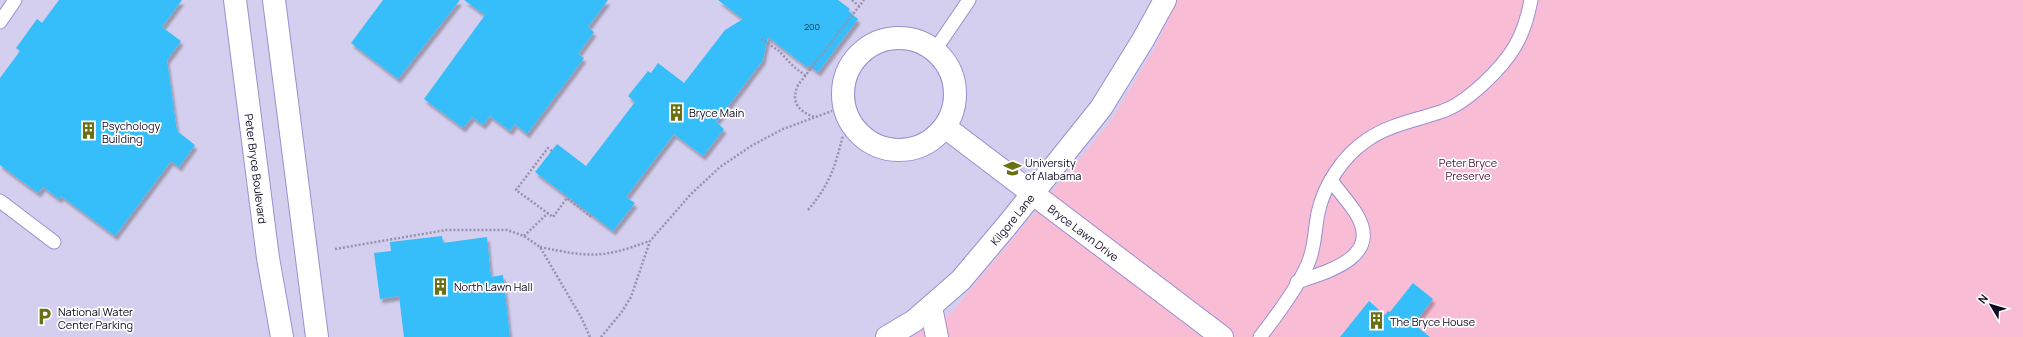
<svg xmlns="http://www.w3.org/2000/svg" width="2023" height="337" font-family="Manrope,sans-serif">
<style>
.built{fill:#d4cfee}
.green{fill:#f9bcd5}
.building{fill:#34bef9;filter:url(#shadow)}
.lines{fill:none;stroke-linecap:round;stroke-linejoin:round}
.service-casing{stroke:#9b8ed1;stroke-width:15}
.minor-casing{stroke:#9b8ed1;stroke-width:24}
.tertiary-casing{stroke:#9b8ed1;stroke-width:24}
.path{stroke:#9791ac;stroke-width:2.5;stroke-dasharray:2 2;stroke-linecap:butt}
.service{stroke:#fff;stroke-width:13}
.minor{stroke:#fff;stroke-width:22}
.tertiary{stroke:#fff;stroke-width:22}
.labels{text-anchor:middle;dominant-baseline:central;stroke-width:3.5;stroke-linejoin:round;paint-order:stroke}
.number-label{font-size:9px;fill:#183657}
.poi-label{font-size:11px;fill:#0f0921;stroke:#fff;text-anchor:start}
.park-label{font-size:11px;fill:#511033;stroke:#fff}
.street-label{font-size:11px;fill:#0f0921;stroke:#fff}
</style>
<defs>
<filter id="shadow"><feDropShadow dx="2.5" dy="4.5" stdDeviation="1" flood-color="#0004"/></filter>
</defs>
<rect width="100%" height="100%" fill="#e5e0fd"/>
<!-- built -->
<rect class="built" x="0" y="0" width="2023" height="337"/>
<!-- green -->
<polygon class="green" points="1178,0 2023,0 2023,337 912,337 951,313 1111,121 1154,49"/>
<!-- building -->
<g class="building">
<polygon points="59,0 182,0 162,27 181,41 167,60 177,131 195,145 179,167 171,161 115,236 61,196 59,199 43,187 38,193 0,165 0,78 20,51 16,48 37,19 42,23"/>
<polygon points="383,0 460,0 398,79 351,43"/>
<polygon points="464,0 608,0 588,27 594,32 578,54 584,58 527,134 515,124 510,131 490,116 483,125 472,117 463,128 424,99 485,15"/>
<polygon points="718,0 838,0 850,9 848,11 858,19 818,72 809,65 807,67 768,37 763,60 716,122 724,129 703,156 674,134 626,197 635,203 613,231 535,172 557,144 586,166 635,102 628,96 648,71 651,73 658,63 684,83 725,30 743,19"/>
<polygon points="442,236 443,243 487,237 491,277 503,275 510,337 404,337 399,296 380,299 374,253 391,251 390,242"/>
<polygon points="1413,283 1433,299 1414,324 1430,337 1340,337 1369,301 1385,315 1388,311 1390,312"/>
</g>
<g class="lines">
<defs>
<g id="service">
<polyline points="0,22 15,0"/>
<polyline points="935,50 969,0"/>
<polyline points="0,201 54,242"/>
<path d="M1297,282C1326,272 1382,258 1357,215C1350,203 1339,192 1331,180"/>
<path d="M1260,337C1274,319 1303,280 1310,258C1315,244 1315,228 1318,213C1324,185 1343,156 1367,140C1390,124 1418,120 1443,111C1458,106 1471,95 1483,84C1511,58 1524,38 1531,0"/>
</g>
<g id="minor">
<circle cx="899" cy="94" r="56"/>
<path id="s1" d="M945,127L1222,337"/>
<polyline points="931,307 937,337"/>
<path id="s2" d="M887,337L914,321L961,280L1009,223L1101,108L1143,40L1165,0"/>
</g>
<g id="tertiary">
<path id="s3" d="M235,0L268,258L282,337"/>
<polyline points="274,0 317,337"/>
</g>
</defs>
<!-- service casing -->
<use href="#service" class="service-casing"/>
<!-- minor casing -->
<use href="#minor" class="minor-casing"/>
<!-- tertiary casing -->
<use href="#tertiary" class="tertiary-casing"/>
<!-- path -->
<g class="path">
<polyline points="852,0 859,6"/>
<polyline points="761,39 779,51 794,67 806,76"/>
<path d="M814,117C797,110 791,102 798,85L864,0"/>
<polyline points="552,151 548,148 516,190 553,217 567,198 590,216 591,215"/>
<path d="M808,210C830,184 835,167 843,135"/>
<polyline points="524,236 548,213"/>
<path d="M540,247C588,257 602,259 649,241"/>
<polyline points="335,249 446,230 507,230 524,236 540,247 581,317 590,337"/>
<polyline points="601,337 621,313 631,297 650,241 691,194 720,167 751,146 783,129 832,111"/>
</g>
<!-- service -->
<use href="#service" class="service"/>
<!-- minor -->
<use href="#minor" class="minor"/>
<!-- tertiary -->
<use href="#tertiary" class="tertiary"/>
</g>
<!-- icons -->
<defs>
<symbol id="building-bare" viewBox="-9 -9 18 18"><path d="M-4-6H4V6H1V3H-1V6H-4ZM-2.5-4.3h1.7v1.8h-1.7ZM.8-4.3h1.7v1.8H.8ZM-2.5-1h1.7V.8h-1.7ZM.8-1h1.7V.8H.8Z" fill="#6b6f14" stroke="#fff" stroke-width="2.5" paint-order="stroke"/></symbol>
<symbol id="university-bare" viewBox="-9 -9 18 18"><path d="M0-5L7-2L0 1L-7-2ZM-4 1L0 2.5L4 1V4Q0 6-4 4Z" fill="#6b6f14" stroke="#fff" stroke-width="2.5" paint-order="stroke"/></symbol>
<symbol id="parking-bare" viewBox="-9 -9 18 18"><path d="M-3.5-5.5H1a3.5 3.5 0 0 1 0 7H-1V5.5H-3.5ZM-1-3.4V-.6H.8a1.4 1.4 0 0 0 0-2.8Z" fill="#6b6f14" stroke="#fff" stroke-width="2.5" paint-order="stroke"/></symbol>
</defs>
<g fill-rule="evenodd">
<use href="#building-bare" x="664" y="100" width="25" height="25"/>
<use href="#building-bare" x="76" y="118" width="25" height="25"/>
<use href="#university-bare" x="1000" y="156" width="25" height="25"/>
<use href="#building-bare" x="428" y="274" width="25" height="25"/>
<use href="#parking-bare" x="32" y="304" width="25" height="25"/>
<use href="#building-bare" x="1364" y="308" width="25" height="25"/>
</g>
<g class="labels">
<!-- number labels -->
<g class="number-label">
<text x="812" y="26">200</text>
</g>
<!-- poi labels -->
<g class="poi-label">
<text x="689" y="112">Bryce Main</text>
<text x="102" y="125">Psychology<tspan x="102" dy="13">Building</tspan></text>
<text x="1025" y="162">University<tspan x="1025" dy="13">of Alabama</tspan></text>
<text x="454" y="286">North Lawn Hall</text>
<text x="58" y="311">National Water<tspan x="58" dy="13">Center Parking</tspan></text>
<text x="1390" y="321">The Bryce House</text>
</g>
<!-- park labels -->
<g class="park-label">
<text x="1468" y="162">Peter Bryce<tspan x="1468" dy="13">Preserve</tspan></text>
</g>
<!-- street labels -->
<g class="street-label">
<text stroke="none"><textPath href="#s3" startOffset="170">Peter Bryce Boulevard</textPath></text>
<text stroke="none"><textPath href="#s2" startOffset="173">Kilgore Lane</textPath></text>
<text stroke="none"><textPath href="#s1" startOffset="174">Bryce Lawn Drive</textPath></text>
</g>
</g>
<!-- north arrow -->
<g transform="translate(1991 305) rotate(308)" stroke="#ffffff" stroke-width="3" paint-order="stroke">
<path d="M0-3L7 15L0 10L-7 15Z" fill="#0f0921"/>
<text y="-6" font-size="11" font-weight="bold" text-anchor="middle" fill="#0f0921">N</text>
</g>
</svg>
